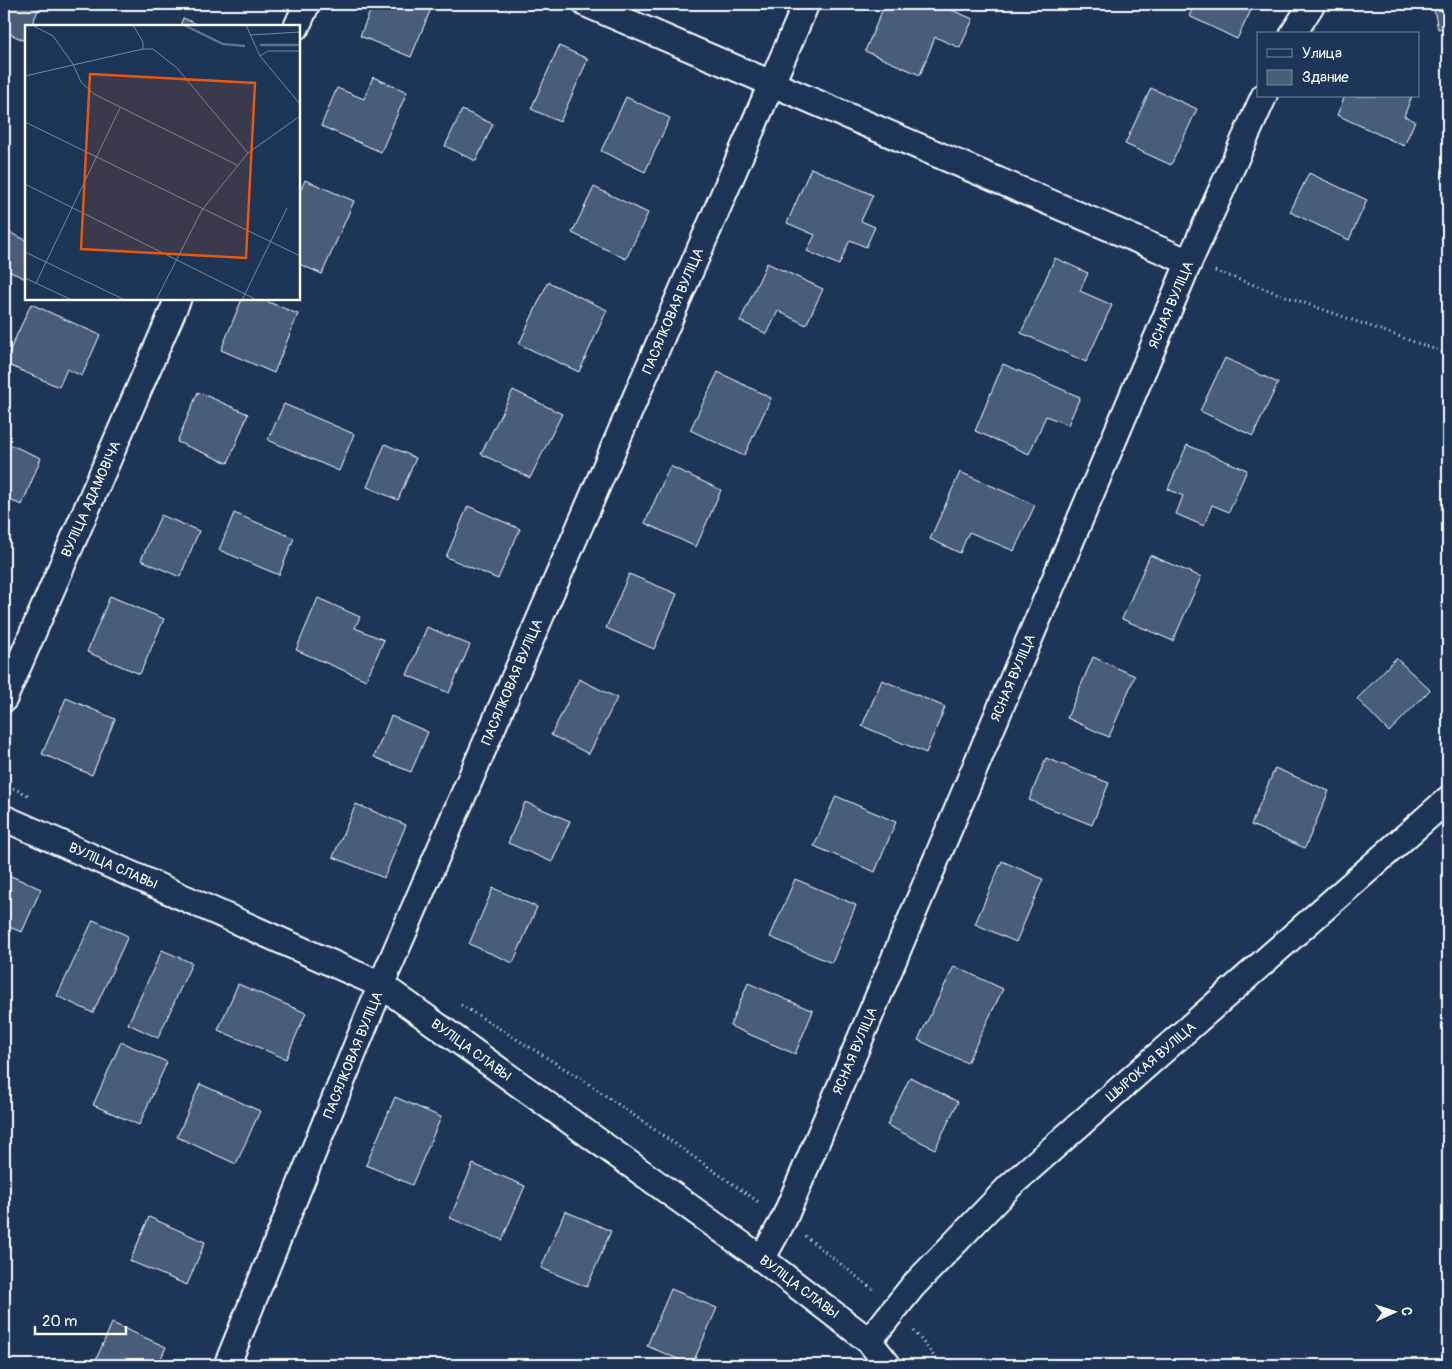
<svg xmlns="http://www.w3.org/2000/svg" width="1452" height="1369" font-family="Pangolin,sans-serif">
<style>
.building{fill:#4a5d79;stroke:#fff}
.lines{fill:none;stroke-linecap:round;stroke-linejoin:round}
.minor-casing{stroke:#fff;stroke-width:29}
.path{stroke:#fff;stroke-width:3;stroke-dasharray:1 4;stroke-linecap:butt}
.minor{stroke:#1d3557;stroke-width:25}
.labels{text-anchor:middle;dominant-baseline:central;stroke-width:5;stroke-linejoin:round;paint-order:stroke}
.street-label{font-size:14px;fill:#fff;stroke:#1d3557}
.inset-river{fill:none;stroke:#617289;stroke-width:2.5}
.inset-road{fill:none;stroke:#77869a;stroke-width:1}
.view{fill:#e8590c;fill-opacity:0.15;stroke:#e8590c;stroke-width:2.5}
.inset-edge{fill:none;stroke:#fff;stroke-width:2.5}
</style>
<rect width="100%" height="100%" fill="#1d3557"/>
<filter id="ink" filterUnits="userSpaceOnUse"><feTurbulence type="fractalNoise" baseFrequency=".02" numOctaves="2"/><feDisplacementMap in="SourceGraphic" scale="10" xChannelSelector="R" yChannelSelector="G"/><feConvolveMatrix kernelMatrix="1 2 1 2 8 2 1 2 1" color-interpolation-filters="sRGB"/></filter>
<g filter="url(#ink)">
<!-- building -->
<g class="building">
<polygon points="4,4 41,4 31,26 26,26 25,41 4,31"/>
<polygon points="373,4 433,4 411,57 360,36"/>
<polygon points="885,4 938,4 973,19 960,48 935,37 920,75 865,51"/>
<polygon points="1195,4 1254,4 1237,39 1189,16"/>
<polygon points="1433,4 1448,4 1448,27 1438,29"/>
<polygon points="183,18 201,26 180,26"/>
<polygon points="559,46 588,59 560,122 531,109"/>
<polygon points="373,77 407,92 381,152 321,126 337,88 364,99"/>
<polygon points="1151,88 1197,109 1171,165 1125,144"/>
<polygon points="1345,96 1412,96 1404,116 1415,121 1404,146 1337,115"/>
<polygon points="626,97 670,118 645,172 601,151"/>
<polygon points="462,110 493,124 476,161 445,146"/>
<polygon points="811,168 873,195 861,221 875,227 866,247 850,240 839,265 807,251 815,235 787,223"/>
<polygon points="1309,173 1367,200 1349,240 1290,212"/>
<polygon points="305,180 354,201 322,274 299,264 299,194"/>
<polygon points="594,187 648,213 626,259 572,233"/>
<polygon points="4,230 26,240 26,279 4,269"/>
<polygon points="1055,258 1088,273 1080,291 1112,305 1086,362 1021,333"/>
<polygon points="767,263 823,289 806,325 778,311 767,334 740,321"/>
<polygon points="548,282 607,310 579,372 519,344"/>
<polygon points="242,299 261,299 298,314 274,373 221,350"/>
<polygon points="31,304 100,335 82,376 67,369 59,387 4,363"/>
<polygon points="1225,358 1278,383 1253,436 1200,411"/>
<polygon points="1003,364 1080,397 1068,425 1046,416 1029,454 975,431"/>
<polygon points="718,372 771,398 744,456 690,430"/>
<polygon points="513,390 562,414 530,478 481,454"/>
<polygon points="198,392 248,414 228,463 177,442"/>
<polygon points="284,404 354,434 339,471 268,440"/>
<polygon points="4,442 41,458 22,505 4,498"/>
<polygon points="385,444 416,458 398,500 367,487"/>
<polygon points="1187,445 1247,470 1229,512 1212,505 1204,526 1176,514 1183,496 1168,489"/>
<polygon points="670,466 721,490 696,547 645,523"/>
<polygon points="960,472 1035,505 1014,551 969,532 960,553 930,539"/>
<polygon points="468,506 520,529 498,579 446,557"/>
<polygon points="234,513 294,538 279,575 219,550"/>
<polygon points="161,515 199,531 180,577 141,560"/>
<polygon points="1150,555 1201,577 1173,641 1122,619"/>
<polygon points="629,574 677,594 654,649 606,628"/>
<polygon points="110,596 164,619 140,674 87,652"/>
<polygon points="318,598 360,617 355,628 384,640 366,680 296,650"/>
<polygon points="427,627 470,645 449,693 407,675"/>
<polygon points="1093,657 1135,676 1109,737 1067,718"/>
<polygon points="1396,658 1430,690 1389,732 1357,699"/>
<polygon points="579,679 617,698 589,754 551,735"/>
<polygon points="882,680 945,707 926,753 862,726"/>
<polygon points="66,698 115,719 92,775 42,754"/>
<polygon points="391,716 428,732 411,772 374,757"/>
<polygon points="1046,758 1109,783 1092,825 1029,800"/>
<polygon points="1275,768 1329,791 1305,848 1251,825"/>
<polygon points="836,796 896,822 875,872 814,846"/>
<polygon points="525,802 570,821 552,862 508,843"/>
<polygon points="356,804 406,825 384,878 333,857"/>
<polygon points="1002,861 1043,879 1016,942 975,924"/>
<polygon points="4,873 41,889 22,932 4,925"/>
<polygon points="795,879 856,905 832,963 770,937"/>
<polygon points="493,888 537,907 513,963 469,944"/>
<polygon points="93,920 128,936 93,1013 57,996"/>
<polygon points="162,950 192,963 158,1038 128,1024"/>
<polygon points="954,966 1003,989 967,1063 918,1040"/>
<polygon points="748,983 813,1011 795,1054 730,1026"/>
<polygon points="238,984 306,1013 286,1059 218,1030"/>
<polygon points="121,1042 167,1062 139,1125 93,1105"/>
<polygon points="910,1077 958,1102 935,1149 887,1125"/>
<polygon points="200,1084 260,1111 236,1164 177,1137"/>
<polygon points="395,1097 441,1117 412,1185 366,1165"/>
<polygon points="473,1164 525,1186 502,1240 450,1218"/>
<polygon points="565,1211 611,1231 587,1287 541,1268"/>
<polygon points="149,1217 205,1242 187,1285 130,1261"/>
<polygon points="671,1289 717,1308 692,1365 647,1346"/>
<polygon points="112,1323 166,1347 158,1365 94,1364"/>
</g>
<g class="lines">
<defs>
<g id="minor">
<polyline points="586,4 1189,262"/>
<polyline points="297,26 307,4"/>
<polyline points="1293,34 1312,4"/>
<polyline points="4,699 178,299"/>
<polyline points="4,818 381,985 762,1259 869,1341 888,1365"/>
<polyline points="762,1259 784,1219 1189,262 1264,96"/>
<polyline points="869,1341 913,1286 1010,1186 1448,799"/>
<polyline points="227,1365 381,985 806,4"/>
</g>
</defs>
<!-- minor casing -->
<use href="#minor" class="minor-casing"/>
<!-- path -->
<g class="path">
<polyline points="1215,271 1448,354"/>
<polyline points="4,784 30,796"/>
<polyline points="461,1005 583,1080 760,1203"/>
<polyline points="805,1236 875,1291"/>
<polyline points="914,1331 941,1365"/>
</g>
<!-- minor -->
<use href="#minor" class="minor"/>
</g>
</g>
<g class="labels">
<!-- street labels -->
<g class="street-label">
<text transform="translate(1171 305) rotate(-67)">ЯСНАЯ ВУЛІЦА</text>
<text transform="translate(673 311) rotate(-67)">ПАСЯЛКОВАЯ ВУЛІЦА</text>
<text transform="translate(91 499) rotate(-66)">ВУЛІЦА АДАМОВІЧА</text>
<text transform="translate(1013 678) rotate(-67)">ЯСНАЯ ВУЛІЦА</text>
<text transform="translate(512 682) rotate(-67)">ПАСЯЛКОВАЯ ВУЛІЦА</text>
<text transform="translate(113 866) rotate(24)">ВУЛІЦА СЛАВЫ</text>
<text transform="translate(471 1050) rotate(36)">ВУЛІЦА СЛАВЫ</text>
<text transform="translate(855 1051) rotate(-67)">ЯСНАЯ ВУЛІЦА</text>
<text transform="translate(353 1055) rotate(-68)">ПАСЯЛКОВАЯ ВУЛІЦА</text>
<text transform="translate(1151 1062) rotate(-41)">ШЫРОКАЯ ВУЛІЦА</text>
<text transform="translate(799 1287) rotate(37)">ВУЛІЦА СЛАВЫ</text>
</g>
</g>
<!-- overview -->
<g transform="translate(25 25)">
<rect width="275" height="275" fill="#1d3557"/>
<path class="inset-river" d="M159,0L198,19L220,21M235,20H275"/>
<path class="inset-road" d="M108,0L118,17V24M221,0L235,31L275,79M0,1L7,0L28,11L48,39L56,57L69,69L212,140M225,10L275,7M235,31L243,26H275M0,51L118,24H128L152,43L223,128M0,97L275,231M0,159L232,275M0,227L100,275M0,253L47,275M11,258L95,83M131,275L177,185L223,128L275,91M217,275L262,183"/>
<path class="view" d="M65,49L230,58L221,233L56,224Z"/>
<rect width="275" height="275" class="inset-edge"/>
</g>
<!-- margin -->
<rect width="1452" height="1369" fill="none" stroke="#1d3557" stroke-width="20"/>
<rect x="10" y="10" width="1432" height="1349" fill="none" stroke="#fff" stroke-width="2" filter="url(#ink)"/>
<!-- legend -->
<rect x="1257" y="32" width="162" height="65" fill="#1d3557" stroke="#77869a"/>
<rect x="1267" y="49" width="25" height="8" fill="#1d3557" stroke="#77869a"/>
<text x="1302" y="58" font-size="15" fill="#ffffff">Улица</text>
<rect x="1267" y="70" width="25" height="15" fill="#4a5d79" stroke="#77869a"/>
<text x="1302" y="82" font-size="15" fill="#ffffff">Здание</text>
<!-- north arrow -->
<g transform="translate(1394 1312) rotate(87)" stroke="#1d3557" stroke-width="4" paint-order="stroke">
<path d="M0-4L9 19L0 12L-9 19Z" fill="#ffffff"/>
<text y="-8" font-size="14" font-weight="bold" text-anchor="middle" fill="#ffffff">С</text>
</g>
<!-- scale -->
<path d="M35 1326v8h91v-8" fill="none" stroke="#ffffff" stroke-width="2.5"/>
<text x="42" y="1326" font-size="15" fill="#ffffff" stroke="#1d3557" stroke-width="4" paint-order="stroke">20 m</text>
</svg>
